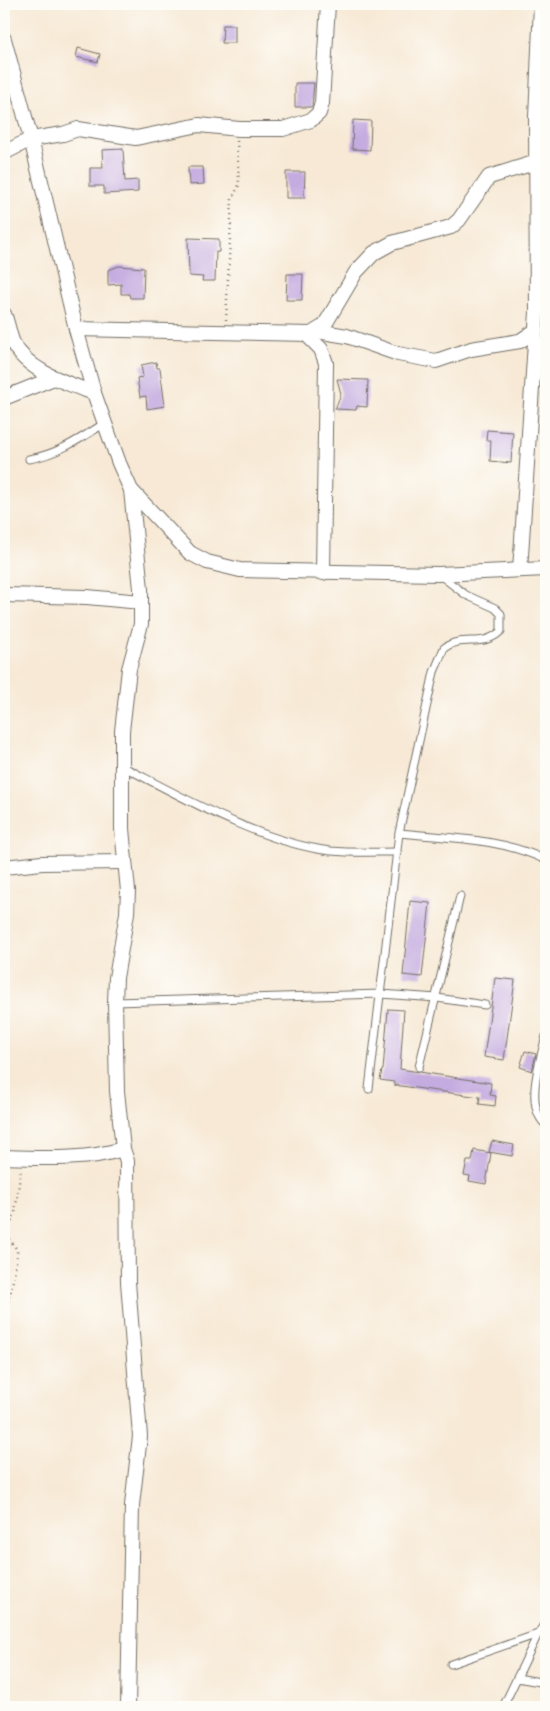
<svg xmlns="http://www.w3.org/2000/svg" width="550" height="1711" font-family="Kalam,sans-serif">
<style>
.building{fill:#c4abe0}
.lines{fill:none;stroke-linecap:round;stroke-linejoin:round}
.lane-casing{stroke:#726e66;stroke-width:9}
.street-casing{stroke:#726e66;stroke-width:16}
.path{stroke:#726e66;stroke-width:2.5;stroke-dasharray:1 4;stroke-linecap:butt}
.lane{stroke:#fff;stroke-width:7}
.street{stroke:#fff;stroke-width:14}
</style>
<rect width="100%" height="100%" fill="#fdfcf7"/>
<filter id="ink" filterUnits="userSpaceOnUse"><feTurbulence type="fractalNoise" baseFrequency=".02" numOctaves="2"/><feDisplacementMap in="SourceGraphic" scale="10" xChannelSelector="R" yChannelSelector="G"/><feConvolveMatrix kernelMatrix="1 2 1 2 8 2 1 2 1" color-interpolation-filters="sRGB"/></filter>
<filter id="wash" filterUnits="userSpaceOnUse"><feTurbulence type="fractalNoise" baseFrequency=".0096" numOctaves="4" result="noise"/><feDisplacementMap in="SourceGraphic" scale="20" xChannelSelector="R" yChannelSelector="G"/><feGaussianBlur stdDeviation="1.12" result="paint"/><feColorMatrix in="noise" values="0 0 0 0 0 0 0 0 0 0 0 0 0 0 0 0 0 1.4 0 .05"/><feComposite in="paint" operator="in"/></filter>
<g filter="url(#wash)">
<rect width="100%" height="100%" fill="#f7e9d5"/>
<g id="blocks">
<!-- building -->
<g class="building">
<polygon points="223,25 235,25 235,43 222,43"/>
<polygon points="78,48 100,54 98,62 76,57"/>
<polygon points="295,83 314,83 312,107 295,107"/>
<polygon points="353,120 371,121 370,150 352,149"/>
<polygon points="123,149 125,181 138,180 138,192 104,194 104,186 90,186 90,168 103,168 102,150"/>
<polygon points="188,167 203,167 204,184 189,185"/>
<polygon points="286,172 305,172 304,198 286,198"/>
<polygon points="188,238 219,239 219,252 216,252 215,281 202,281 203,277 189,276"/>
<polygon points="119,266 144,268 143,298 130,298 129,294 121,294 121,284 108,285 108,270"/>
<polygon points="287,274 303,274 302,300 286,300"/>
<polygon points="156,362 157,368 160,368 165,406 147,409 146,396 140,397 137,378 143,377 141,365"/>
<polygon points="337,379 368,380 367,407 357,406 356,410 335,409 341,394"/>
<polygon points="487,430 513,432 511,463 490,461 491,440 486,440"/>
<polygon points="410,901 430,903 422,977 403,975"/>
<polygon points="495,978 515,980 504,1060 484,1057"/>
<polygon points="388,1009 404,1010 400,1069 491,1083 490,1095 496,1096 495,1106 479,1104 480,1097 394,1085 394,1082 380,1080 382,1070 383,1070"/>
<polygon points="525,1051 536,1054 532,1071 520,1067"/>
<polygon points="492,1141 514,1145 512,1156 489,1152"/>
<polygon points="474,1150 491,1153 486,1184 469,1181 470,1176 464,1175 467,1161 472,1161"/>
</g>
</g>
</g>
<g filter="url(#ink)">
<use href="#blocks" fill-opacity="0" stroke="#726e66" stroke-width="1"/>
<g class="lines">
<defs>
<g id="lane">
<path d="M29,459C58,454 80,439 105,423"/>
<path d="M122,766C184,798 262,843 331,851C353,853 375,852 397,852"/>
<path d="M399,833C448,838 501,838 546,860"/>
<polyline points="115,1002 381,994 437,998 485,1005"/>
<path d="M546,1036C540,1061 524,1106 546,1125"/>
<polyline points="419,1067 460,896"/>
<path d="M369,1089L399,833L434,672L444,648C463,634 482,649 501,631V614L495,608L466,595L441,576"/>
<polyline points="451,1664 538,1634"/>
<polyline points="517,1678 546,1683"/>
<polyline points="503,1707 538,1634 546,1621"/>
</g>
<g id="street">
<polyline points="4,39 31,139 76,329 94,393 119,463 131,490 190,553 207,562 240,570 438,574 546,569"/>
<polyline points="4,153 31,139 63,134 78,129 136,138 199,125 239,129 283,129 311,120 319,113 322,103 328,4"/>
<path d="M4,314C8,323 9,334 13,343C28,372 67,383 94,393"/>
<polyline points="76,329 311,334 324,326 356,272 374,253 392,243 451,227 459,220 489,177 537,162"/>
<polyline points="317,331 347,336 398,354 436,361 471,349 520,341 535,331"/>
<polyline points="306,334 321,349 326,363 323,573"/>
<polyline points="4,398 54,378"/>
<polyline points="520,570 537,312 536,117 541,4"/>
<polyline points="4,595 87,597 141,602"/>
<polyline points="4,867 42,863 124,862"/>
<path d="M4,1157C44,1158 84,1161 123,1149"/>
<polyline points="128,1707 132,1505 140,1436 128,1282 127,1161 123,1149 117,1091 115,1002 116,978 127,913 128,891 122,829 122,731 129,669 141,624 141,589 131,490"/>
</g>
</defs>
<!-- lane casing -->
<use href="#lane" class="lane-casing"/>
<!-- street casing -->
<use href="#street" class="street-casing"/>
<!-- path -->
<g class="path">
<polyline points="226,320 232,199 239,185 237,140"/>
<polyline points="4,1240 15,1213 21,1169"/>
<path d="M4,1316C8,1310 18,1257 17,1251C15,1245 9,1240 6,1235"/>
</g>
<!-- lane -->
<use href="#lane" class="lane"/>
<!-- street -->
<use href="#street" class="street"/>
</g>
</g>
<!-- margin -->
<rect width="550" height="1711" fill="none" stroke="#fdfcf7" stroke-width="20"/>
</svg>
